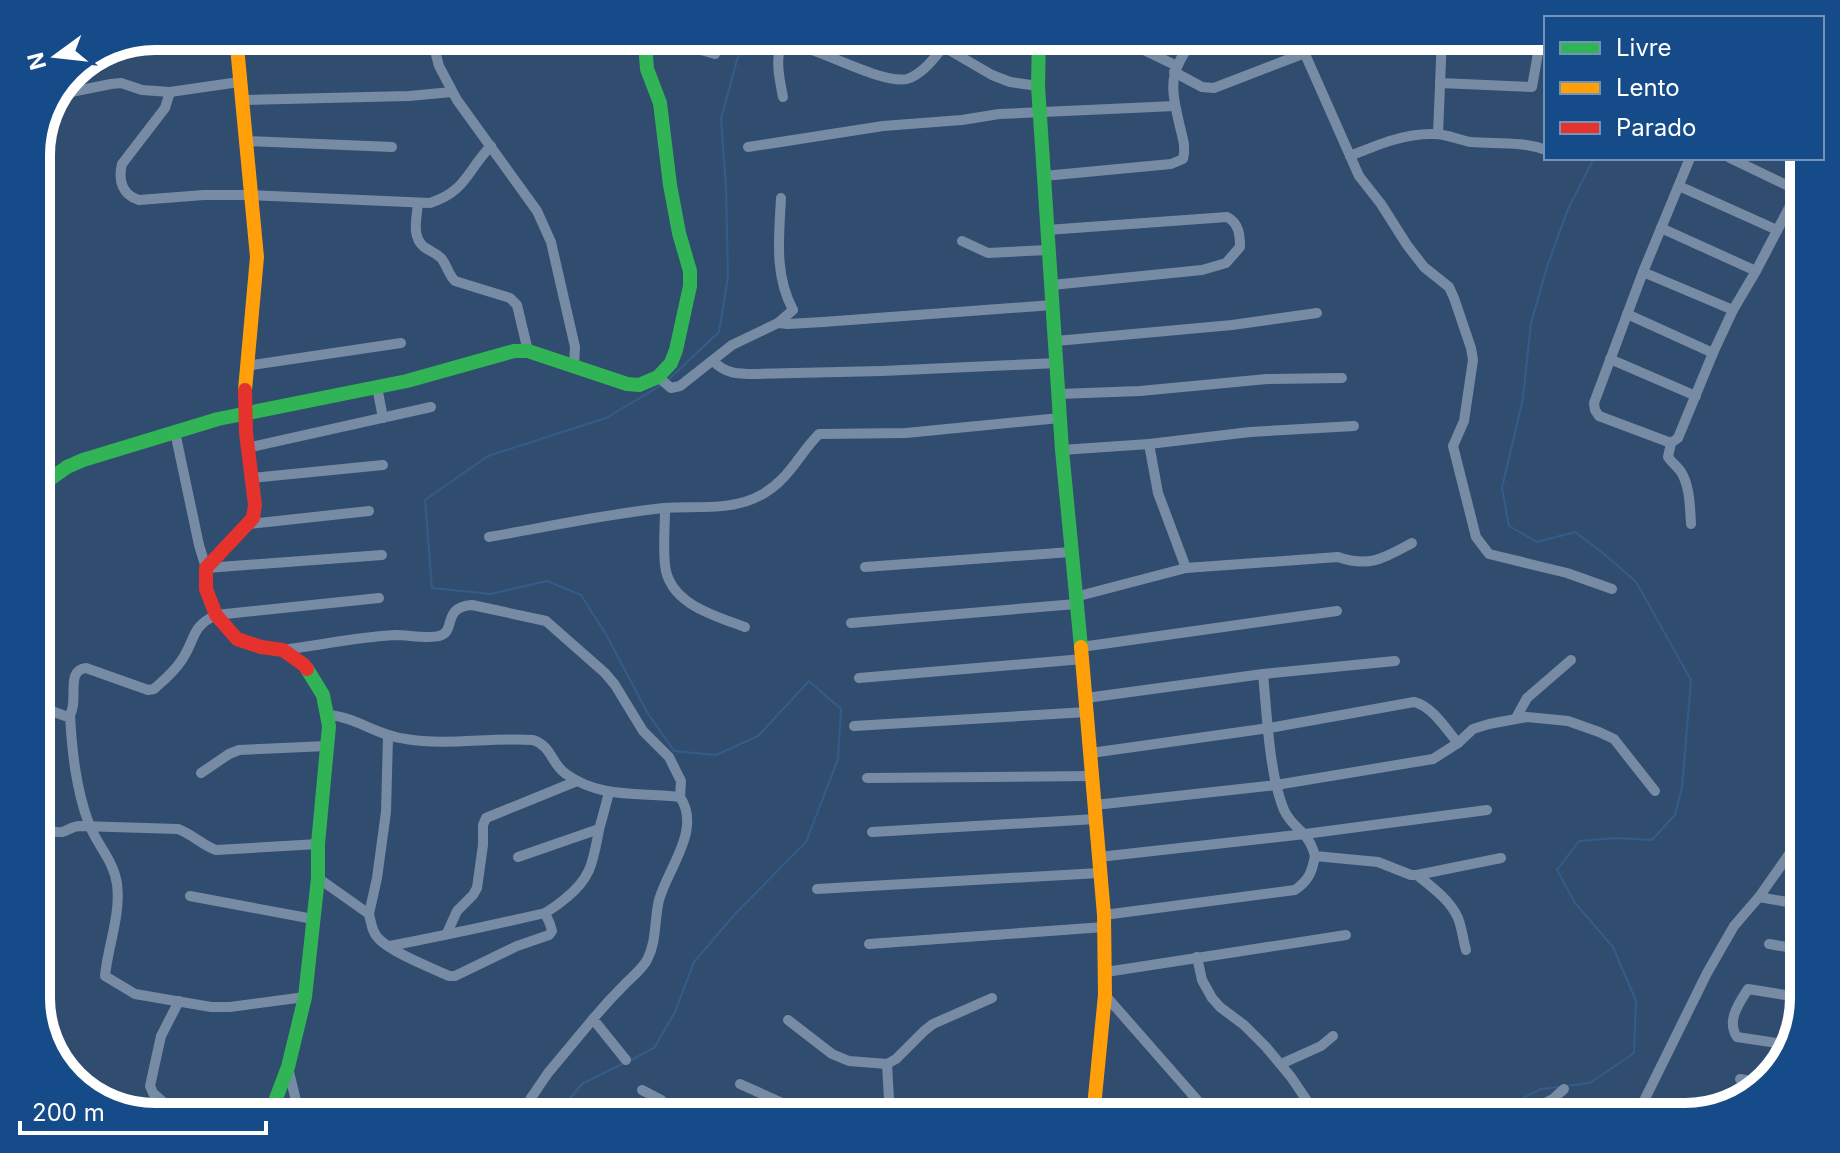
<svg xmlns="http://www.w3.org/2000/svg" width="1840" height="1153" font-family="Inter,sans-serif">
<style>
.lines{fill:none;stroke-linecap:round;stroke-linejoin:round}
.stream{stroke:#355c88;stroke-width:2}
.street{stroke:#778ca4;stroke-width:10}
.fast{stroke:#30b455;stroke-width:14}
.slow{stroke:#ff9f0a;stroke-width:14}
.jam{stroke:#e5322d;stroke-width:14}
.rim{fill:none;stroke:#fff;stroke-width:10}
</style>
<rect width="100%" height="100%" fill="#304d6f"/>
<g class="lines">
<!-- stream -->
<g class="stream">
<polyline points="668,380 719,332 728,277 726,189 721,119 737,60 747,36"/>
<polyline points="631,1060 654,1048 675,1012 694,962 735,914 806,842 838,759 841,709 809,681 758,736 716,755 674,751 647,712 607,636 581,595 547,581 491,594 432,588 425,500 488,456 606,418 660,386"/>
<polyline points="1566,1086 1590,1083 1634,1053 1636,1001 1613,947 1575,903 1557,870 1579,841 1616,838 1652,840 1675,815 1682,788 1691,680 1636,582 1603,553 1575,532 1537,542 1509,526 1502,488 1523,398 1531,323 1547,267 1568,209 1594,158"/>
<polyline points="554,1117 582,1084 622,1064"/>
<polyline points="1489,1117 1489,1115 1541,1089 1560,1087"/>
</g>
<!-- street -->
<g class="street">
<polyline points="431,36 439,66 457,100 537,211 551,242 575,347 574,366"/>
<polyline points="653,36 715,54"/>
<polyline points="925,36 992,75 1010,82 1038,86"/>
<polyline points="1115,36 1177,66"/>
<polyline points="1297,36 1359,176 1381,204 1407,245 1424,267 1449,287 1454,298 1471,348 1473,360 1464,421 1453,446 1476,537 1489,554 1567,573 1612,589"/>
<polyline points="237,46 431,41"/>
<polyline points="1174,72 1202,87 1214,88 1305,53"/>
<polyline points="1440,83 1532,87 1541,36"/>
<path d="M170,92L165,108L122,164C118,180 122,195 139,200L204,195H250L430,203C467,191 467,170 491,146"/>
<polyline points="61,94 111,84 121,83 142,90 170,92 239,82"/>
<path d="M783,97C779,77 775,59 782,41C814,45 881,85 907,79C922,75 935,57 944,46"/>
<polyline points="241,100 409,96 452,92"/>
<polyline points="1438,134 1442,36"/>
<polyline points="246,141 392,147"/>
<polyline points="748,147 883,126 962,120 999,114 1175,106"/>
<path d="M1350,156C1377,145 1405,133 1434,134C1447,134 1459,140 1471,142C1497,144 1522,141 1546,150"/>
<polyline points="1730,158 1803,193"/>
<path d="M1044,176L1171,164L1183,159C1186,148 1183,139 1180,127C1170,84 1168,73 1196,36"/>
<polyline points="1679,186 1777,230"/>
<path d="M418,203C417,218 411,236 424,247C430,251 436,253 441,258C447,265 448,274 455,281L510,298L517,305L528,351"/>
<polyline points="1661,228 1756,271"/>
<path d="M1047,230L1227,217C1239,223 1240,235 1240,247L1226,263L1202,270L1052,285"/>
<polyline points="962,241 988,253 1048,250"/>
<polyline points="1643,272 1733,310"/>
<polyline points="1627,314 1713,353"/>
<polyline points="778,323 788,324 823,322 1053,305"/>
<polyline points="1056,341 1232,325 1317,313"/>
<polyline points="1610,359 1696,396"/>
<path d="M713,361C726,374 738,374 755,374L882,371L1057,363"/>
<polyline points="246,366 401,343"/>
<path d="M658,377L671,388L680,386L732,345L778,323L793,310C774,274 779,237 781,198"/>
<polyline points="377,387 383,418"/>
<polyline points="1059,394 1140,391 1267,379 1342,378"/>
<polyline points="175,432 199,545 206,568 382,555"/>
<polyline points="1671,443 1599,416 1595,410 1594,403 1643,272 1690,158"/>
<polyline points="1149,444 1158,493 1186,568"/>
<polyline points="247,448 431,407"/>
<polyline points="1062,450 1149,444 1250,432 1354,426"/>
<polyline points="252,478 383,465"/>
<path d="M665,508C665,527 663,546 665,565C669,604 715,616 745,627"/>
<polyline points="249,524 369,511"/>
<path d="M1691,524C1690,508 1690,486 1681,472C1678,467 1672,463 1668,457L1671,443L1678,438L1713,353L1733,310L1756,271L1791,204L1804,193"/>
<path d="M489,537C547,527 605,514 664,508C696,506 733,511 761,495C789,480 798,455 819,434L906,433L1060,418"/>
<polyline points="865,567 1071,552"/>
<path d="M1075,597L1186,568L1338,557C1370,568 1384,558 1412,543"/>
<polyline points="851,623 1076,604"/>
<polyline points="1081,647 1337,611"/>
<path d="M283,650C320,645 358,637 395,635C408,635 428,639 439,636C457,632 441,607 472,605L546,621L605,673L615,685L643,731L669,757L681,781L680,797"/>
<path d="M1263,674C1267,714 1269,774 1284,810C1293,830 1308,829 1315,856L1378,862L1411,875H1417L1501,858"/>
<polyline points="859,678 1083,659"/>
<polyline points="1086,698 1263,674 1395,661"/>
<path d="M36,705L65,716L70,715C79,700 65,670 86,668L148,690L154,689C163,681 174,672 181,661C196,640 190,627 216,615L379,598"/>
<path d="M70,715C72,752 76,789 89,824C97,845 114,861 117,884C121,915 108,945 105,976L135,994L211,1007H230L305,997"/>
<path d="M328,715C356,717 378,736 406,739C448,746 490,737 533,740C552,746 551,764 566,774C601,799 639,792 680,797C702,829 668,868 659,900C654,921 657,941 647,960C642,969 633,976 626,983C615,994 603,1007 593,1019L626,1060"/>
<polyline points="1516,718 1527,698 1571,660"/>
<polyline points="854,726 1087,712"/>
<path d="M1091,753L1269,728L1414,702C1432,706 1446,729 1458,743"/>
<polyline points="201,773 229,754 239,750 327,746"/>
<polyline points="867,778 1092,776"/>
<polyline points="1095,805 1276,785 1433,759 1458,743 1473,729 1489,724 1527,717 1568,721 1599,732 1614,739 1655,791"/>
<path d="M36,827C44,829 54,833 62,832C69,830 72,826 80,826L178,829C192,834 202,845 216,850L318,844"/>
<polyline points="872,832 1096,819"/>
<polyline points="518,857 599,829"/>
<polyline points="1099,857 1305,834 1487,810"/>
<path d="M1417,875C1432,887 1450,900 1458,918C1462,928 1463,940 1466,950"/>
<path d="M318,878L369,914C371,922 372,932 378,938C392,953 430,967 449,976H455L517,946L549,935L552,931L550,924L545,913"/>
<polyline points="817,889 1099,873"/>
<polyline points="190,896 313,919"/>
<polyline points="1759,897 1804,905"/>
<polyline points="369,914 377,878 386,812 388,737"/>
<path d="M1104,915L1295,890C1309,880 1312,872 1315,856"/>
<polyline points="447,933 457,911 473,895 477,888 483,845 483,825 486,818 577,781"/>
<polyline points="869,944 1104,927"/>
<polyline points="1769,944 1804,950"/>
<path d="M390,946C442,936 493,925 545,913C552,909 559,904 566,898C592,877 593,861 599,830C602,818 606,805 609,792"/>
<polyline points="1197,957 1202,980 1212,998 1220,1007 1244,1025 1266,1047 1291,1077 1318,1117"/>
<polyline points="1106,972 1346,935"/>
<polyline points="1105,995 1212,1117"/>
<polyline points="179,1001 161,1036 150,1086 153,1093 180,1117"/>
<polyline points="788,1020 832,1054 849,1061 887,1064 896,1059 924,1031 933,1024 992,998"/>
<path d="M1790,1045L1737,1037C1726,1021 1739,1003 1748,989L1804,998"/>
<polyline points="887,1064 890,1117"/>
<polyline points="1281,1064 1321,1046 1333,1036"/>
<polyline points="288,1068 300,1117"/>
<polyline points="1740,1079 1763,1083"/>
<polyline points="740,1084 791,1107 834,1117"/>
<polyline points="642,1090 661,1100 679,1117"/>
<polyline points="518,1117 548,1073 593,1019"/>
<polyline points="1530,1117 1543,1104 1553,1099 1564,1089"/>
<polyline points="1581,1117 1600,1111 1610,1117"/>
<polyline points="1636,1117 1707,973 1734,926 1759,897 1792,850 1804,837"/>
</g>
<!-- fast -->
<g class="fast">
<polyline points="1039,36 1038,86 1062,450 1081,647"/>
<polyline points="36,489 67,467 83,460 218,419 407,381 514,351 528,351 627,384 639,385 658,377 671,363 676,350 690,286 690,271 679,233 670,185 660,103 647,69 645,43 641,36"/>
<polyline points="269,1117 288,1067 305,997 318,878 318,844 329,726 323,695 307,669"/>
</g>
<!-- slow -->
<g class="slow">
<polyline points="236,36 257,257 245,390"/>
<polyline points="1081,647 1104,915 1105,995 1093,1117"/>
</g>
<!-- jam -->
<polyline class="jam" points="245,390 246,433 255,505 253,518 206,568 206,589 216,615 237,639 261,647 283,650 304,665 307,669"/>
</g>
<!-- crop -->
<path d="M0 0H1840V1153H0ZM155 50H1685A105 105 0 0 1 1790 155V998A105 105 0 0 1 1685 1103H155A105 105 0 0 1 50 998V155A105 105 0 0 1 155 50Z" fill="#164b89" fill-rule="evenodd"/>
<path class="rim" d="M155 50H1685A105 105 0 0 1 1790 155V998A105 105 0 0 1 1685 1103H155A105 105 0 0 1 50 998V155A105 105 0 0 1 155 50Z"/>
<!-- legend -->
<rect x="1544" y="16" width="280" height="144" fill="#164b89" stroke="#7393b8" stroke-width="2"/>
<rect x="1560" y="42" width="40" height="12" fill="#30b455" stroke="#7393b8" stroke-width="2"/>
<text x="1616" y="56" font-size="24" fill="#ffffff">Livre</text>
<rect x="1560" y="82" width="40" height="12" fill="#ff9f0a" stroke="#7393b8" stroke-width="2"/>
<text x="1616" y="96" font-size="24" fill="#ffffff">Lento</text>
<rect x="1560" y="122" width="40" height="12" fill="#e5322d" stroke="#7393b8" stroke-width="2"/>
<text x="1616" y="136" font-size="24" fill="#ffffff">Parado</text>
<!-- north arrow -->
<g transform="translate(56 56) rotate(255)" stroke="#164b89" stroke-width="6" paint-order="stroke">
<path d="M0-6L14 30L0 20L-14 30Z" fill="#ffffff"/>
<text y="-12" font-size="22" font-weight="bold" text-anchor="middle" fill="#ffffff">N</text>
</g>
<!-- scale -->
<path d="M20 1121v12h246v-12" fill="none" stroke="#ffffff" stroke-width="4"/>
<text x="32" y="1121" font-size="24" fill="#ffffff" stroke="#164b89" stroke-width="6" paint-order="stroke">200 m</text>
</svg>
